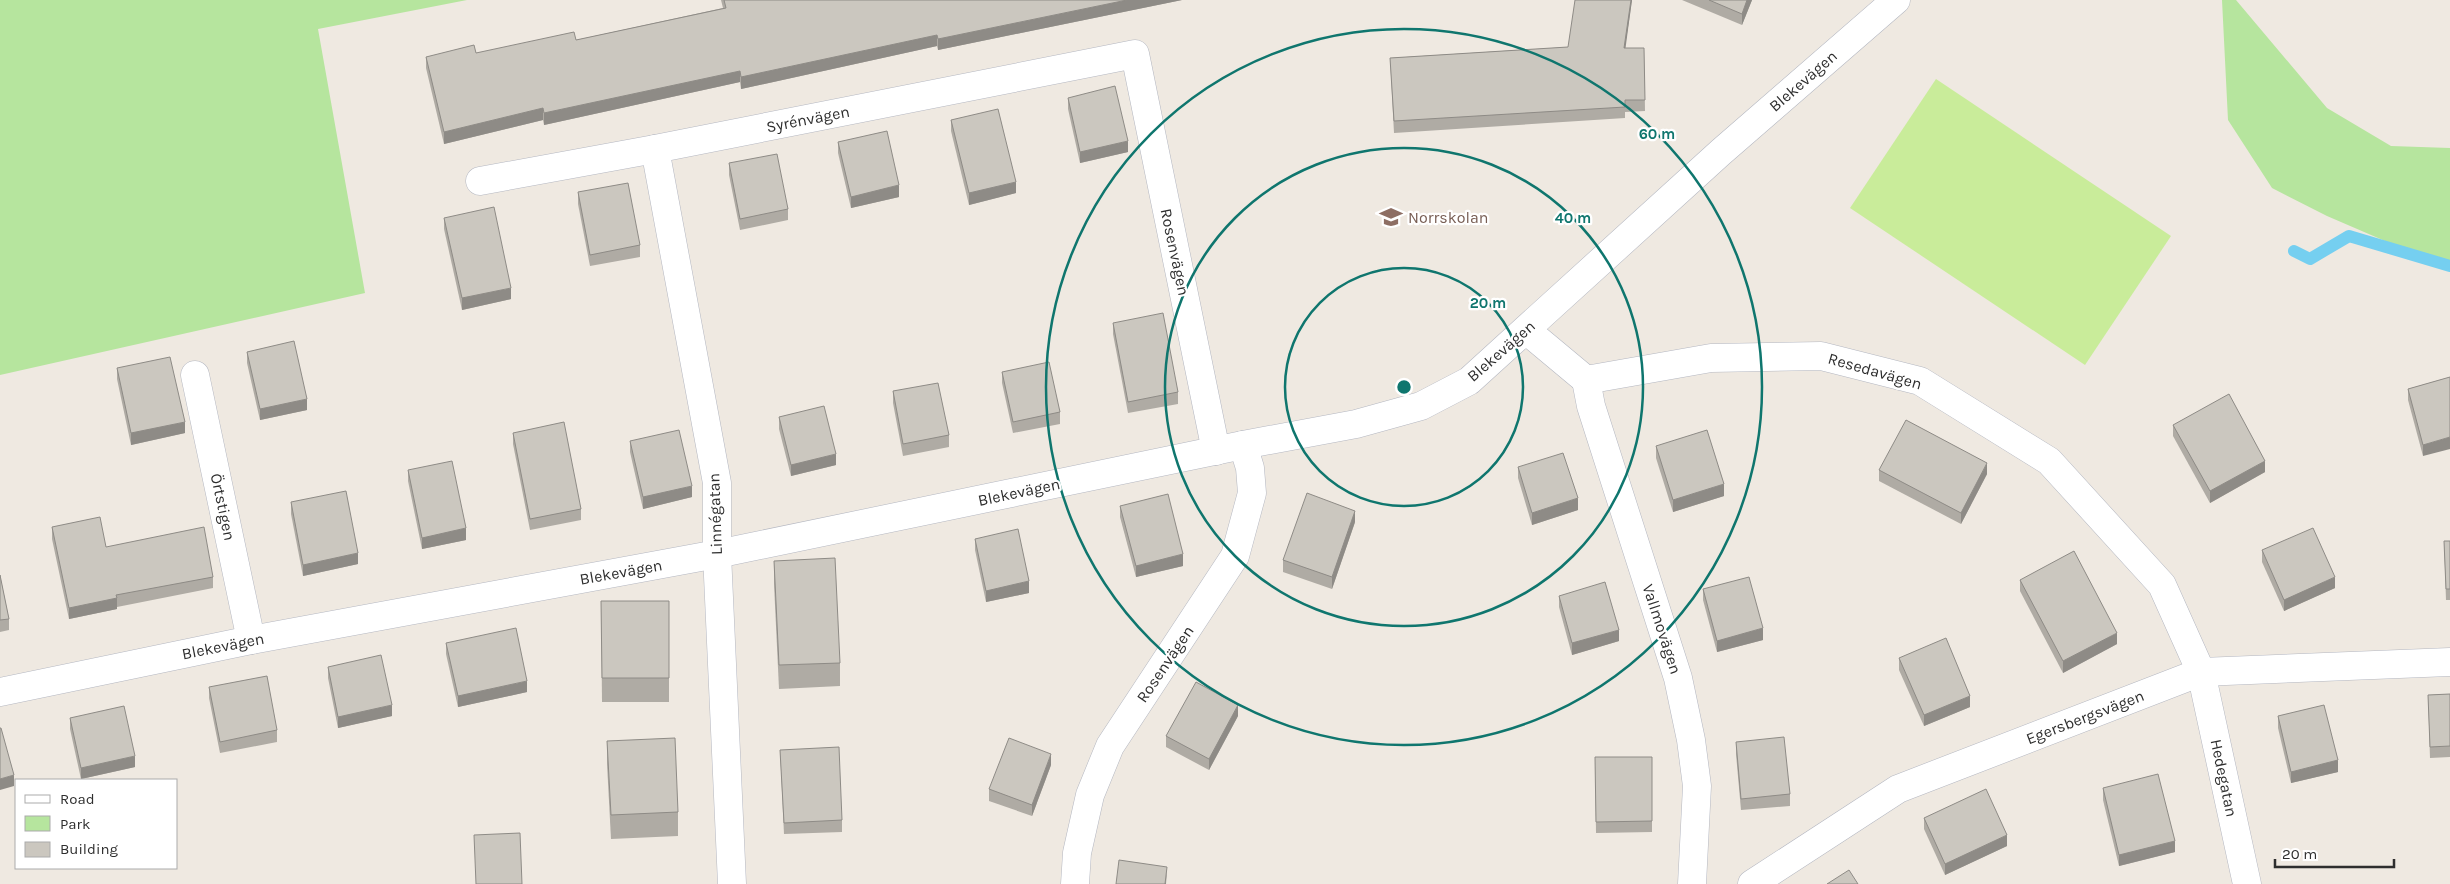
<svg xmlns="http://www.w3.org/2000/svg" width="2450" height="884" font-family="Karla,sans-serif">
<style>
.green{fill:#b6e59e}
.pitch{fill:#c9ec9a}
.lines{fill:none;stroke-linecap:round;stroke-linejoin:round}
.stream{stroke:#75cff0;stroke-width:12}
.minor-casing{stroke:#b4b7c1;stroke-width:29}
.minor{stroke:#fff;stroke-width:28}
.wall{fill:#afaba4}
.shaded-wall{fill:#8e8b86}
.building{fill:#cbc7bf;stroke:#8e8b86}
.ring{fill:none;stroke:#0f766e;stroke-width:2.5}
.labels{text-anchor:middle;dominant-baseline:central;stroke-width:4.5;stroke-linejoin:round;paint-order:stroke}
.street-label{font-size:16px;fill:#2e2e2e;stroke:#fff}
.education-label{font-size:16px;fill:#785e54;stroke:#fff;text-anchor:start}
.centre{fill:#0f766e;stroke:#fff;stroke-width:2.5}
.ring-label{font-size:15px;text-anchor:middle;font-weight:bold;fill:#0f766e;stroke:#fff;stroke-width:4.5;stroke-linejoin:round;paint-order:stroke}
</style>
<rect width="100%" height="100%" fill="#efe9e1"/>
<!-- green -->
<g class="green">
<polygon points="0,0 467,0 318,29 365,293 0,375"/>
<polygon points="2222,0 2236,0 2327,108 2391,146 2450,148 2450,269 2327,216 2272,188 2228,120"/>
</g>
<!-- pitch -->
<polygon class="pitch" points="1936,79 2171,236 2085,365 1850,208"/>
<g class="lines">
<!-- stream -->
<polyline class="stream" points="2294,251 2310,259 2349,236 2450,266"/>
<defs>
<g id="minor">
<polyline points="655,149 717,483 717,554 732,884"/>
<polyline points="480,181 655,149 1135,54 1216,451"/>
<polyline points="1526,330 1586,380 1711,358 1821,356 1920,381 2049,461 2162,585 2201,672 2247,884"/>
<polyline points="195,375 251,640"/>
<polyline points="1586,380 1591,406 1678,678 1691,740 1697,786 1692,884"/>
<polyline points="0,692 251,640 717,554 1243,445 1356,424 1421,406 1469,381 1721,152 1896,0"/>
<polyline points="1075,884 1077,853 1090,795 1110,746 1235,556 1252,493 1250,468 1243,445"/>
<polyline points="1752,884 1898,789 2201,672 2450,662"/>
</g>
</defs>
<!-- minor casing -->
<use href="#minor" class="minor-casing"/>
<!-- minor -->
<use href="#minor" class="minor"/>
</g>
<!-- wall -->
<g class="wall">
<polygon points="721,0 1182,0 938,50 937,46 741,89 740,82 544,125 543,120 444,144 426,68 426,57 476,53 576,40 723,8"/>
<polygon points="1632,0 1625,48 1644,48 1645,111 1625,112 1625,118 1394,133 1390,58 1568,47"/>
<polygon points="1682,0 1752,0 1742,25"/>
<polygon points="1068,98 1128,152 1080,163 1068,109"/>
<polygon points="951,120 1016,193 969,205 951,131"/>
<polygon points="838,142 899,197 851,208 838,153"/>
<polygon points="729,163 788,209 788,220 740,230 729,175"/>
<polygon points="578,192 640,245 640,257 590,266 578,204"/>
<polygon points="444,218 511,299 462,310 444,229"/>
<polygon points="1113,323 1178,392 1178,404 1128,413 1113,334"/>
<polygon points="247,352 307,410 260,420 247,363"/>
<polygon points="117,368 185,433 131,445 117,379"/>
<polygon points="1002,372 1060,412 1060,424 1013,433 1002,383"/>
<polygon points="2450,377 2423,456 2408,400 2408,389"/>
<polygon points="893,391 949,435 949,447 903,456 893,403"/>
<polygon points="779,417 836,465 791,476 779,429"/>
<polygon points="2173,425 2265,472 2210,503 2173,436"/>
<polygon points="513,433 581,509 581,520 530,530 513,444"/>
<polygon points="630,441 692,497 643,509 630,452"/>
<polygon points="1656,446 1724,496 1673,512 1656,458"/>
<polygon points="1518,467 1578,510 1532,525 1518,478"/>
<polygon points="408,470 466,540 422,549 408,481"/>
<polygon points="1879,470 1987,474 1961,524 1879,481"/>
<polygon points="291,502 358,564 303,576 291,514"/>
<polygon points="1120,506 1183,566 1136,577 1120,517"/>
<polygon points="1355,522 1332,589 1283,572 1283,560"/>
<polygon points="52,527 106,547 213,577 213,588 117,607 117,609 69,619 52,539"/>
<polygon points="975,539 1029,593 986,602 975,550"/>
<polygon points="2444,541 2450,541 2450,600 2446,600"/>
<polygon points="2262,550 2335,588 2284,611 2262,562"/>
<polygon points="774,561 840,663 840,686 779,689 774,584"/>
<polygon points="0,575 9,619 9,630 0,632"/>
<polygon points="2020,580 2117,644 2063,673 2020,591"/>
<polygon points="1703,589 1763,640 1717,652 1703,600"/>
<polygon points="1559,596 1619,641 1572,655 1559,607"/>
<polygon points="601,601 669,601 669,702 602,702"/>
<polygon points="446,643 527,692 458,707 446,654"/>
<polygon points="1899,658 1970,707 1924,726 1899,670"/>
<polygon points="328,667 392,716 338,728 328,678"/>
<polygon points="209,687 277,730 277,742 220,753 209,698"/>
<polygon points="2450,694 2450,757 2430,758 2428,695"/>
<polygon points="1238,716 1209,770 1166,747 1166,736"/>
<polygon points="2278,716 2338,772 2291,783 2278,728"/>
<polygon points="70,718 135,767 81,779 70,729"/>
<polygon points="607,741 678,812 678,836 611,839 607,764"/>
<polygon points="1736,742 1790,794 1790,806 1741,810 1736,754"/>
<polygon points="780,750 842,820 842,832 784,834"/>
<polygon points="1595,757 1652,757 1652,832 1596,833"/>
<polygon points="1051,765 1032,816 989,801 989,789"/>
<polygon points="2103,788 2175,852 2119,866 2103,800"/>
<polygon points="1924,818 2007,846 1945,875 1924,829"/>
</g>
<!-- shaded-wall -->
<g class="shaded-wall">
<polygon points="1127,0 1182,0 938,50 938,39"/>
<polygon points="1631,0 1632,0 1624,59 1624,48"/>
<polygon points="1747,0 1752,0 1742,25 1742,14"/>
<polygon points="937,35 937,46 741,89 741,77"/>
<polygon points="740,71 740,82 544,125 544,113"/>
<polygon points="543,108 543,120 444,144 444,132"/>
<polygon points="1128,141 1128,152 1080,163 1080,152"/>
<polygon points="1016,182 1016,193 969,205 969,193"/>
<polygon points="899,185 899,197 851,208 851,197"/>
<polygon points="511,288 511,299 462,310 462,298"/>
<polygon points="307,399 307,410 260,420 260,409"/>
<polygon points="185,422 185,433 131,445 131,433"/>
<polygon points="2450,437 2450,449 2423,456 2423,445"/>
<polygon points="836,454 836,465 791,476 791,465"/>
<polygon points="2265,461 2265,472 2210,503 2210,491"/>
<polygon points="1987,463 1987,474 1961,524 1961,513"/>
<polygon points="1724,484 1724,496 1673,512 1673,500"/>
<polygon points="692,486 692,497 643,509 643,497"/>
<polygon points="1578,498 1578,510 1532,525 1532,513"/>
<polygon points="1355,511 1355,522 1332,589 1332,577"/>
<polygon points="466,528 466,540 422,549 422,538"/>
<polygon points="358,553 358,564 303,576 303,565"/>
<polygon points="1183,554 1183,566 1136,577 1136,566"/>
<polygon points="2335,577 2335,588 2284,611 2284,600"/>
<polygon points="1029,581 1029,593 986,602 986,591"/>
<polygon points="117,598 117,609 69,619 69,608"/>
<polygon points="1763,628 1763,640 1717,652 1717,641"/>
<polygon points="1619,630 1619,641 1572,655 1572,643"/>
<polygon points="2117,633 2117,644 2063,673 2063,661"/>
<polygon points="527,681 527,692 458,707 458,696"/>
<polygon points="1970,696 1970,707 1924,726 1924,715"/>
<polygon points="392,705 392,716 338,728 338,717"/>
<polygon points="1238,705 1238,716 1209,770 1209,759"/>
<polygon points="1051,754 1051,765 1032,816 1032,805"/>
<polygon points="135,756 135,767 81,779 81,768"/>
<polygon points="2338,760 2338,772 2291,783 2291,772"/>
<polygon points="14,775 14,786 0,790 0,779"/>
<polygon points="2007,835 2007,846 1945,875 1945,864"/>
<polygon points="2175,841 2175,852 2119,866 2119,855"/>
<polygon points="1167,867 1166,884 1165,884"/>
</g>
<!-- building -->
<g class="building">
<polygon points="724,0 1127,0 938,39 937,35 741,77 740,71 544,113 543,108 444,132 426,57 474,45 476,53 574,32 576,40 726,8"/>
<polygon points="1575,0 1631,0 1624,48 1644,48 1645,100 1625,100 1625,107 1394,121 1390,58 1568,47"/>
<polygon points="1709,0 1747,0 1742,14"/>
<polygon points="1115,86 1128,141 1080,152 1068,98"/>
<polygon points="998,109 1016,182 969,193 951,120"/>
<polygon points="887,131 899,185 851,197 838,142"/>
<polygon points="777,154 788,209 740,219 729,163"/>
<polygon points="628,183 640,245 590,255 578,192"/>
<polygon points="494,207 511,288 462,298 444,218"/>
<polygon points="1163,313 1178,392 1128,402 1113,323"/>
<polygon points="294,341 307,399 260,409 247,352"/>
<polygon points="170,357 185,422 131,433 117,368"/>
<polygon points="1049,362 1060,412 1013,422 1002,372"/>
<polygon points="2450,377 2450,437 2423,445 2408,389"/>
<polygon points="938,383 949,435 903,444 893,391"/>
<polygon points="2229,394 2265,461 2210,491 2173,425"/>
<polygon points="824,406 836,454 791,465 779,417"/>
<polygon points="1906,420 1987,463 1961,513 1879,470"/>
<polygon points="564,422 581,509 530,519 513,433"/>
<polygon points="679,430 692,486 643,497 630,441"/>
<polygon points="1707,430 1724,484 1673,500 1656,446"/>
<polygon points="1563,453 1578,498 1532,513 1518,467"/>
<polygon points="452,461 466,528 422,538 408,470"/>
<polygon points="346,491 358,553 303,565 291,502"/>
<polygon points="1307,493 1355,511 1332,577 1283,560"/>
<polygon points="1168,494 1183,554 1136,566 1120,506"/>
<polygon points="100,517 106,547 204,527 213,577 116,595 117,598 69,608 52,527"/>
<polygon points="2313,528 2335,577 2284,600 2262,550"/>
<polygon points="1018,529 1029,581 986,591 975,539"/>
<polygon points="2444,541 2450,541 2450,589 2446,589"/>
<polygon points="2074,551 2117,633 2063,661 2020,580"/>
<polygon points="835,558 840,663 779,665 774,561"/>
<polygon points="0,575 9,619 0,620"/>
<polygon points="1749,577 1763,628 1717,641 1703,589"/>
<polygon points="1605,582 1619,630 1572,643 1559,596"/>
<polygon points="601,601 669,601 669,678 602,678"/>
<polygon points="516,628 527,681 458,696 446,643"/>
<polygon points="1946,638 1970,696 1924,715 1899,658"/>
<polygon points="381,655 392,705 338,717 328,667"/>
<polygon points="267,676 277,730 220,742 209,687"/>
<polygon points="1196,682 1238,705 1209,759 1166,736"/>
<polygon points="2450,694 2450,746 2430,747 2428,695"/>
<polygon points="2324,705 2338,760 2291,772 2278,716"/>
<polygon points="124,706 135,756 81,768 70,718"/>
<polygon points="0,728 1,728 14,775 0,779"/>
<polygon points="1784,737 1790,794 1741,799 1736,742"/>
<polygon points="675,738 678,812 611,815 607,741"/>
<polygon points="1009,738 1051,754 1032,805 989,789"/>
<polygon points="839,747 842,820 784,823 780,750"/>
<polygon points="1595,757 1652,757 1652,821 1596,822"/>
<polygon points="2158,774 2175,841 2119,855 2103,788"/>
<polygon points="1986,789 2007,835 1945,864 1924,818"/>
<polygon points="520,833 522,884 476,884 474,835"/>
<polygon points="1119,860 1167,867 1165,884 1116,884"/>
<polygon points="1849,870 1858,884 1827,884"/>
</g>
<!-- distance rings -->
<g class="ring">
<circle cx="1404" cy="387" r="119"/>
<circle cx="1404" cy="387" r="239"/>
<circle cx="1404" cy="387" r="358"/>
</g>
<!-- icons -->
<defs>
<symbol id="school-bare" viewBox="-9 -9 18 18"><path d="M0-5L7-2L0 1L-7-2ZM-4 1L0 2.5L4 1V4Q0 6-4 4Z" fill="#8d6e63" stroke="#fff" stroke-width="2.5" paint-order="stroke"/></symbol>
</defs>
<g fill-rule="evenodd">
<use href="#school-bare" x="1375" y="201" width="32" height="32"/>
</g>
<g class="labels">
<!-- street labels -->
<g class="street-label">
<text transform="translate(1803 81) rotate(-41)">Blekevägen</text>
<text transform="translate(808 119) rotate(-11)">Syrénvägen</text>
<text transform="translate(1175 252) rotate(78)">Rosenvägen</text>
<text transform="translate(1501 351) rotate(-41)">Blekevägen</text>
<text transform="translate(1875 371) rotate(16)">Resedavägen</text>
<text transform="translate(1019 492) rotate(-12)">Blekevägen</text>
<text transform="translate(223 507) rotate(78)">Örtstigen</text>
<text transform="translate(715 514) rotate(-92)">Linnégatan</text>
<text transform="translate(621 572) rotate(-10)">Blekevägen</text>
<text transform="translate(1662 629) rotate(72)">Vallmovägen</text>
<text transform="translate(223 646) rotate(-11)">Blekevägen</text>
<text transform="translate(1165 664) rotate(-56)">Rosenvägen</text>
<text transform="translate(2085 717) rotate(-21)">Egersbergsvägen</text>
<text transform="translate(2224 778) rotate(78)">Hedegatan</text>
</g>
<!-- education labels -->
<g class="education-label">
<text x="1408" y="217">Norrskolan</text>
</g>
</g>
<circle cx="1404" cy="387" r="8" class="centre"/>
<g class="ring-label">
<text x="1657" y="139">60 m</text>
<text x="1573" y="223">40 m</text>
<text x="1488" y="308">20 m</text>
</g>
<!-- legend -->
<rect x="15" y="779" width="162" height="90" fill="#ffffff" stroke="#ababab"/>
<rect x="25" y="795" width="25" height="8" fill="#ffffff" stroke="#ababab"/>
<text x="60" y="804" font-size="15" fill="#2e2e2e">Road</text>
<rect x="25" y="816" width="25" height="15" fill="#b6e59e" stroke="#ababab"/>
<text x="60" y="829" font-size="15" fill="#2e2e2e">Park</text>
<rect x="25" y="842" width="25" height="15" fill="#cbc7bf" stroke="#ababab"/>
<text x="60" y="854" font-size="15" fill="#2e2e2e">Building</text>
<!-- scale -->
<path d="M2275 859v8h119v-8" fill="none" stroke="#2e2e2e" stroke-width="2.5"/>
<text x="2282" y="859" font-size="15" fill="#2e2e2e" stroke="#ffffff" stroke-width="4" paint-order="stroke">20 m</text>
</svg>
